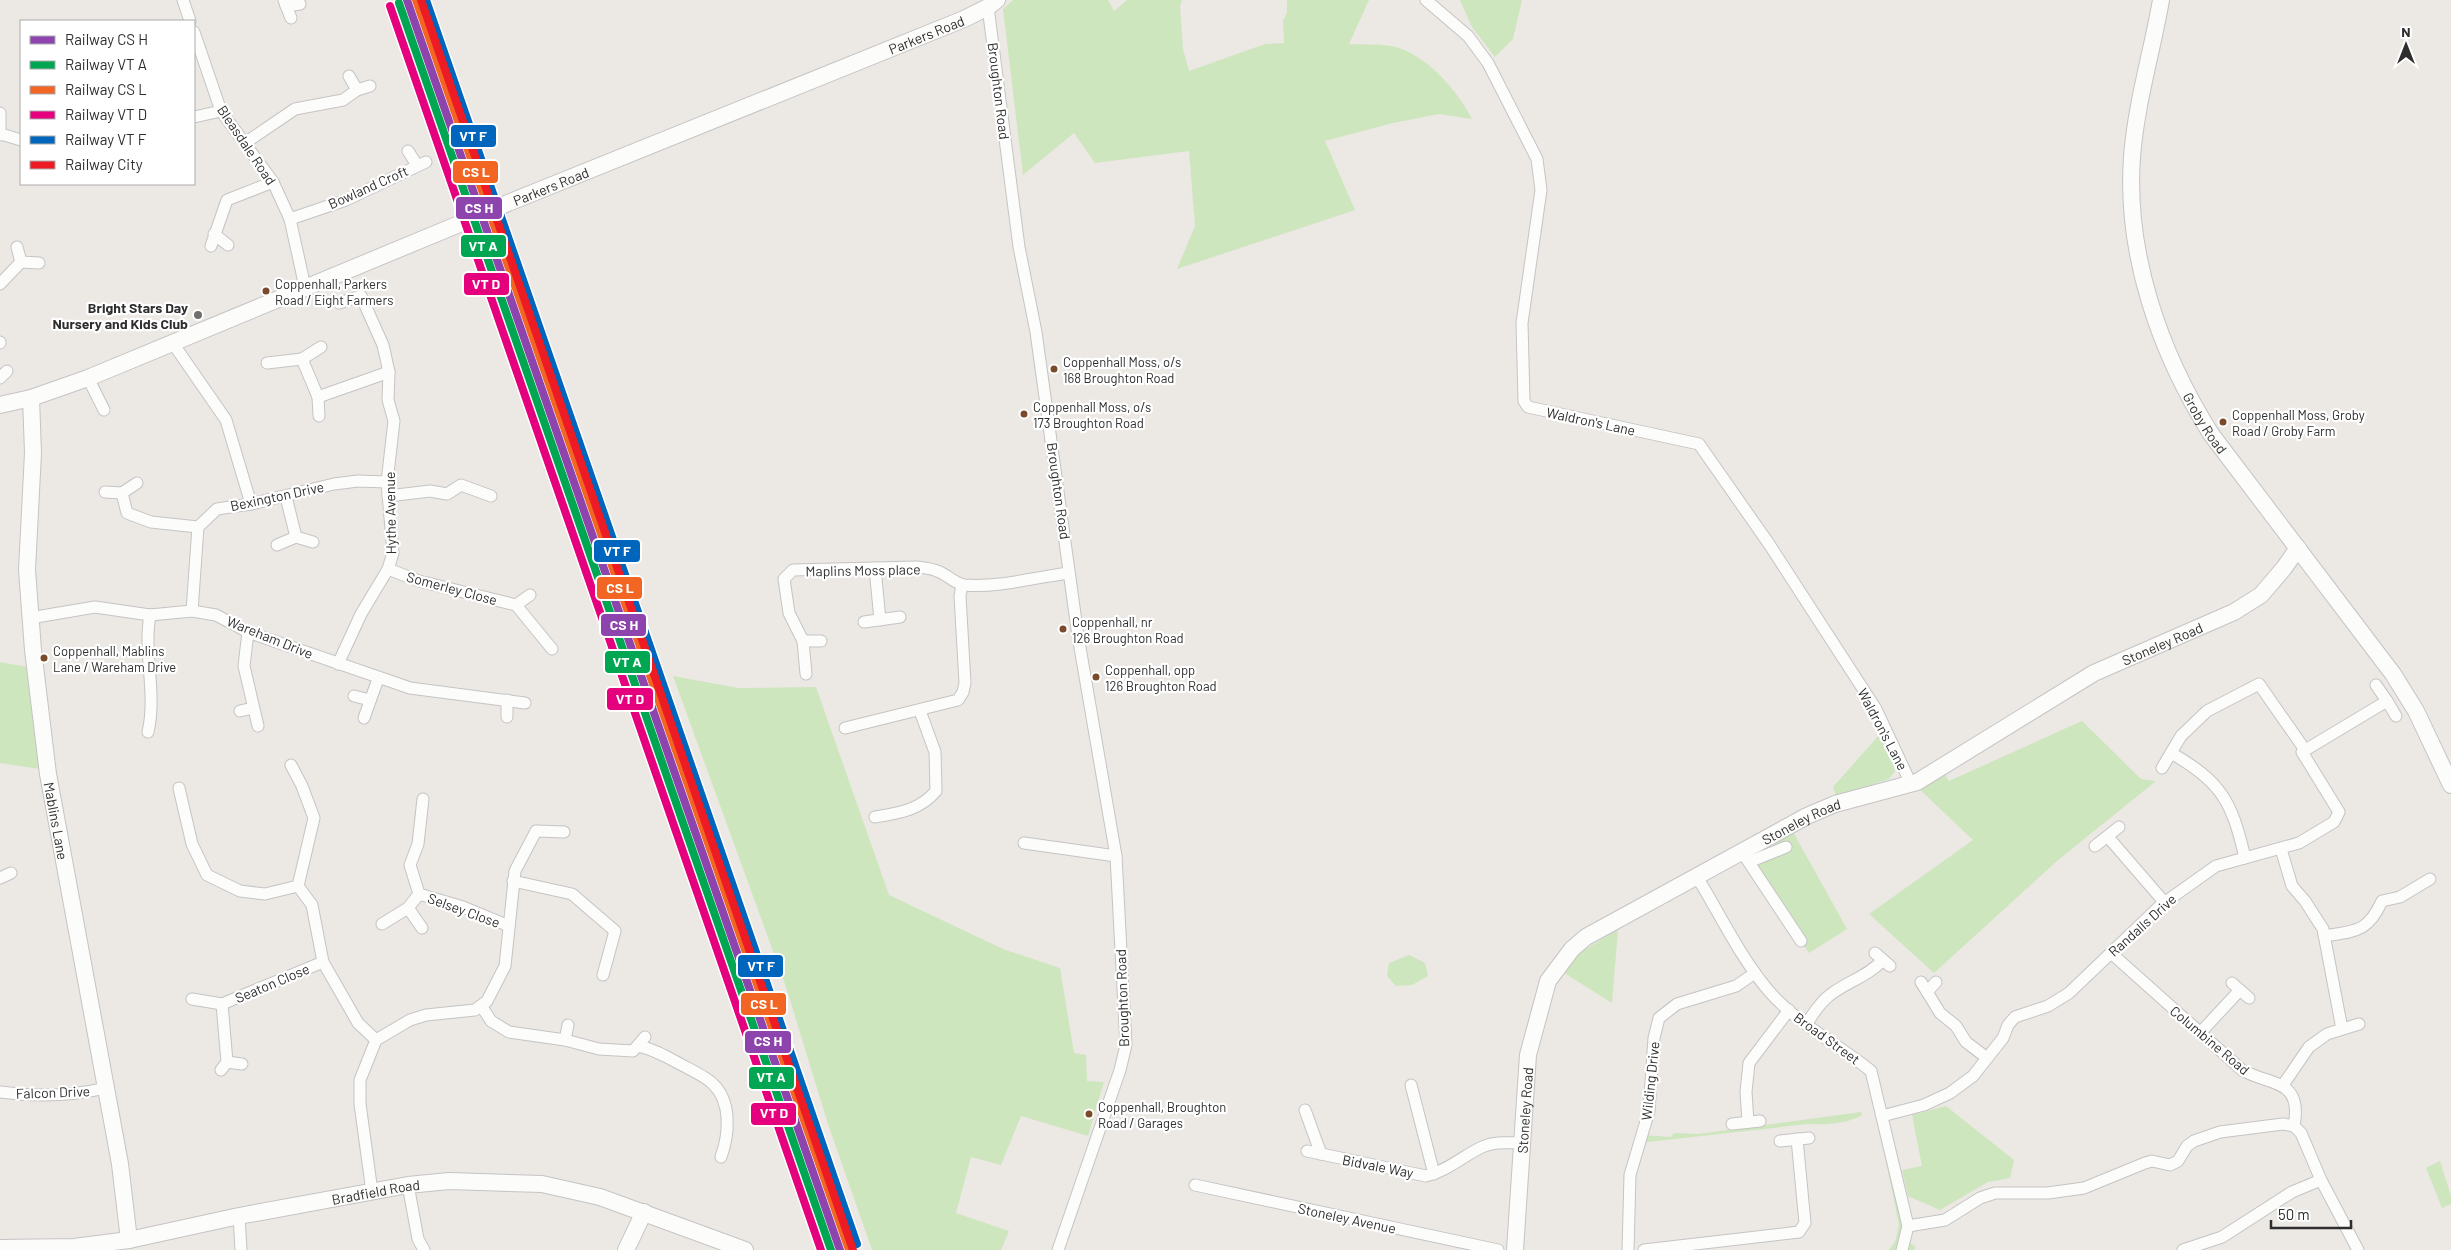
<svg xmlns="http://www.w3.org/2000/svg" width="2451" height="1250" font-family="Barlow,sans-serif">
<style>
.green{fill:#cee6be}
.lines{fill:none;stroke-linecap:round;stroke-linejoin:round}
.street-casing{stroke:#c5c4c5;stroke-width:13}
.secondary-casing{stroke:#c5c4c5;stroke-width:18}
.street{stroke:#fcfcfb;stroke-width:11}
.secondary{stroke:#fcfcfb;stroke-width:16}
.rail{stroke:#dfdfe1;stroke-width:3}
.secondary-bridge-casing{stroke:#c5c4c5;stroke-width:18;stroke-linecap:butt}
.secondary-bridge{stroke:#fcfcfb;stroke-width:16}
.rail-1-casing{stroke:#fff;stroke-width:11}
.rail-2-casing{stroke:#fff;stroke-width:11}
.rail-3-casing{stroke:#fff;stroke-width:11}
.rail-4-casing{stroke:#fff;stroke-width:11}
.rail-5-casing{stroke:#fff;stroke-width:11}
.rail-6-casing{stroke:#fff;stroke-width:11}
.rail-1{stroke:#8e44ad;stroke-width:8}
.rail-2{stroke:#00a651;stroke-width:8}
.rail-3{stroke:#f26522;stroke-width:8}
.rail-4{stroke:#e5007d;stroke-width:8}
.rail-5{stroke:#0065bd;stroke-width:8}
.rail-6{stroke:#ed1c24;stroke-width:8}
.bus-dot{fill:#7a4b2a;stroke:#fff;stroke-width:2}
.poi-dot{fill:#706f6e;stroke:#fff;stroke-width:2}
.labels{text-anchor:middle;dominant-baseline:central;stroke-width:4.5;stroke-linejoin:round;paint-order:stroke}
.bus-label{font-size:13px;fill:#2e2e2e;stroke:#fff;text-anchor:start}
.street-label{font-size:14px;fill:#2e2e2e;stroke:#fff}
.poi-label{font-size:14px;font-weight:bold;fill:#2e2e2e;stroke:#fff;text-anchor:end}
.line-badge{stroke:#fff;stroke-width:2}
.badge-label{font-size:14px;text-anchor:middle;font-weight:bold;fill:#fff}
</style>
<rect width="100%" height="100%" fill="#ece8e4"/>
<!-- green -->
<g class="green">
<path d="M1013,0H1108L1114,11L1127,0H1182L1180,6L1183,49L1189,71L1265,44L1284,43L1283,21L1287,12V0H1369L1349,44C1364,45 1384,43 1399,48C1430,59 1457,90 1472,119L1439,114L1393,123L1325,141L1355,210L1177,269L1195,226L1189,151L1095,163L1074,133L1023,175L1003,9Z"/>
<polygon points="1460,0 1522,0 1513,39 1495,57 1472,27"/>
<polygon points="0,662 27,667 40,769 0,763"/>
<polygon points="673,676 738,688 816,687 889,895 1003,949 1060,968 1074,1053 1086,1055 1087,1081 1104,1082 1088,1136 1021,1116 1001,1165 971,1157 956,1213 1009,1231 1001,1250 872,1250 828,1124 786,987"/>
<polygon points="2082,721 2141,779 2156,781 2057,861 1934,973 1869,914 1973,840 1918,788 1944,773 1949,781"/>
<polygon points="1880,734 1890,753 1895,771 1889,779 1836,796 1833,787"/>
<polygon points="1792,830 1847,929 1809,953 1742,852"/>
<polygon points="1618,929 1612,1003 1561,971 1581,952"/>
<polygon points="1409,955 1425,963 1428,976 1412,985 1396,986 1387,976 1389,963"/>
<polygon points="1946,1106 2014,1160 2010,1178 1988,1182 1940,1210 1908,1196 1902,1170 1922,1166 1912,1115"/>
<path d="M1861,1112L1862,1115C1846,1124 1827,1125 1808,1124L1639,1143L1643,1135L1671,1137L1674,1133L1698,1134Z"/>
<polygon points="1879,1126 1906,1240 1916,1247 1914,1250 1889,1250 1895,1242 1899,1225"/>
<polygon points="2440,1161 2451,1196 2451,1204 2442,1208 2426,1168"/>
</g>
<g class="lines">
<defs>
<g id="street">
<polyline points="183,0 190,21"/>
<polyline points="284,0 291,18"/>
<polyline points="1426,0 1468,36 1488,63 1537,159 1541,190 1522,323 1524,401 1528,407 1699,444 1769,544 1876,709 1911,784"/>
<polyline points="286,6 300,4"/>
<polyline points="988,7 1019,247 1036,332 1078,636 1116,856 1126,1045 1120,1070 1058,1250"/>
<polyline points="194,32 221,111 273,182 290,219 305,287"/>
<polyline points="349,76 357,90"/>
<polyline points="0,113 0,135"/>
<polyline points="194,117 221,111"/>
<polyline points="1,134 21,140"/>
<polyline points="245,143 295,109 343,100 357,90 370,86"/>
<polyline points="408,151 417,165"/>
<polyline points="290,219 346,200 426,162"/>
<polyline points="214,234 228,245"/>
<polyline points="211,246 227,200 273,182"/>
<polyline points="21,262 39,263"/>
<polyline points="0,284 21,262 17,247"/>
<polyline points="0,342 0,343"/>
<polyline points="172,342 226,420 251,504"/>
<polyline points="302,359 321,347"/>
<polyline points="267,363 302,359 318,397 389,372"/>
<polyline points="0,378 7,371"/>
<polyline points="88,378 104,410"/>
<polyline points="318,397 319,416"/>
<polyline points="137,483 122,493 127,513 151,522 198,527"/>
<polyline points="105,492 122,493"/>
<polyline points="388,496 430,491 447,494 461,485 491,496"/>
<polyline points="286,497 296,537 313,542"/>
<polyline points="277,545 296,537"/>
<polyline points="875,568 880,620"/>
<polyline points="388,569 419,581 516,605 552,649"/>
<polyline points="516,605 530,595"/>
<polyline points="192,611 198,527 217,509 251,504 334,484 358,481 387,482"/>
<polyline points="30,618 95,607 150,615 192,611 216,615 248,632 410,688 525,703"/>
<polyline points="864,622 900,617"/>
<polyline points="248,632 244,666 258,726"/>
<polyline points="803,641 821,641"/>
<polyline points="338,664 361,614 388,569 393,553 387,482 394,421 388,400 389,372 383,345 361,296 339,303"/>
<path d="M806,674L803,641L789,613L784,579L793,570L917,567C924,568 931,568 937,571C947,574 953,583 964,585C999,588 1036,577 1069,573"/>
<polyline points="354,696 370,700"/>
<polyline points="507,700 507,717"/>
<polyline points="2387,701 2396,716"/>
<polyline points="240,711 253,708"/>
<polyline points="364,718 378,679"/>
<polyline points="845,728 958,700 963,692 965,683 960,596 962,585"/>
<path d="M148,732C157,693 143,654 150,615"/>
<path d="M2171,753C2222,782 2232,802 2245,858"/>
<polyline points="291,765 302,786 314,818 298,886 312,905 323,962 358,1023 376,1040"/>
<polyline points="2162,768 2181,736 2207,711 2259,684 2305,750"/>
<polyline points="179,788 192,844 207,875 240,891 265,894 298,886"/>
<polyline points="423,799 418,844 410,865 419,894 463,907 509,926"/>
<path d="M875,817C899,813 920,810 936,791L935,752L920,711"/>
<polyline points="2108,837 2165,903"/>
<polyline points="1024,843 1116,856"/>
<polyline points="2095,846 2119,827"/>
<polyline points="2281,849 2292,886 2305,901 2323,929 2342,1029"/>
<polyline points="1742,852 1801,941"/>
<polyline points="1749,862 1786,847"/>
<path d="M1697,877C1720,914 1740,957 1768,990C1795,1022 1839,1045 1871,1071L1908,1226L1902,1250"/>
<polyline points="0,878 11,873"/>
<polyline points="513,881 572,894 615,931 603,975"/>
<polyline points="408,908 422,928"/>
<polyline points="382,924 408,908 419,894"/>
<path d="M2324,936C2356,931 2368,932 2382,901L2400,897L2430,879"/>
<polyline points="1875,953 1890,966"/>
<path d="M2111,953L2242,1070C2270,1086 2303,1078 2294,1126"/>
<polyline points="1921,982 1940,1013 1956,1026 1966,1042 1987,1058"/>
<polyline points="2232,983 2249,998"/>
<polyline points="1927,992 1936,982"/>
<polyline points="192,999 222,1004 323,962"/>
<polyline points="482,1007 491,1021 509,1032 565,1040 599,1049 633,1051 645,1037"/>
<path d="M1807,1023C1814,1013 1820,1002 1830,995C1848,981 1867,977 1883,960"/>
<polyline points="2200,1033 2240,990"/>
<polyline points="565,1040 568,1025"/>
<path d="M638,1046C654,1049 667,1057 680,1064C691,1070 705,1076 713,1084C732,1102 729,1135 721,1157"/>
<polyline points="227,1062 242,1064"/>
<polyline points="221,1070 227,1062 222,1004"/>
<polyline points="1411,1085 1434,1174"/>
<polyline points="2283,1085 2309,1047 2327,1034 2359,1024"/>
<path d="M0,1092C35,1097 71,1096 106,1088"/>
<polyline points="1305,1110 1321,1154"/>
<polyline points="1882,1116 1924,1105 1950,1093 1973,1076 2003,1038 2008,1025 2015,1017 2048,1006 2069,993 2161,905 2216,866 2299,843 2334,822 2339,812 2302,752 2387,701 2376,685"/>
<polyline points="1748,1122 1746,1092 1749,1063 1789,1010"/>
<polyline points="1732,1124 1760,1121"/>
<polyline points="2294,1126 2301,1133 2321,1180 2358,1250"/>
<polyline points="1780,1141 1809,1138"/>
<path d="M1307,1151L1426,1176C1447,1171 1463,1156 1482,1147C1495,1141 1508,1143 1521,1143"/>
<polyline points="408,1185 418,1239 424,1250"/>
<polyline points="1195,1185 1498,1250"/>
<polyline points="372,1192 360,1104 360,1080 376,1040 410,1020 426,1015 475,1010 487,1001 505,966 515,871 536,831 564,832"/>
<polyline points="239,1216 241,1250"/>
<polyline points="1908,1226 1945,1220 1980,1198 1995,1193 2048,1193 2084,1188 2145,1163 2152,1161 2170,1165 2178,1161 2187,1146 2194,1141 2220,1132 2283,1124 2294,1126"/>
<polyline points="1628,1250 1630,1175 1649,1111 1654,1038 1659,1018 1677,1004 1736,986 1755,973"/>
<polyline points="1644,1250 1799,1232 1805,1223 1797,1139"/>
<polyline points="2183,1250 2222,1237 2292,1192 2321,1180"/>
</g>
<g id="secondary">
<path id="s1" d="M2161,0C2152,52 2136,104 2132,157C2125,254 2160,353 2211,434L2393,674L2416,711L2451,785"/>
<path id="s2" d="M508,203L964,19L988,7L997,0"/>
<path id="s3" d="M31,398L33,453L27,570L33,650L48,774L120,1164L129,1240"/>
<polyline points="0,405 31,398 88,378 464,222"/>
<path id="s4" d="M0,1248L74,1247L129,1240L239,1216L408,1185L449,1181L542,1184L600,1197L745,1250"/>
<polyline points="626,1250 644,1212"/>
<path id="s5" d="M1515,1250L1528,1055L1548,981L1572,949L1586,937L1807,816L1835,804L1917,782L2094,673L2234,612L2261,595L2284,568L2298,548"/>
</g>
</defs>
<!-- street casing -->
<use href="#street" class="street-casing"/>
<!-- secondary casing -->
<use href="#secondary" class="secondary-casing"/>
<!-- street -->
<use href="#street" class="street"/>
<!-- secondary -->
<use href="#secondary" class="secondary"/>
<!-- rail -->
<polyline class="rail" points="401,0 833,1250"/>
<defs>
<polyline id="secondary-bridge" points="464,222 508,203"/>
</defs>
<!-- secondary-bridge casing -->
<use href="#secondary-bridge" class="secondary-bridge-casing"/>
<!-- secondary-bridge -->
<use href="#secondary-bridge" class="secondary-bridge"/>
<defs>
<polyline id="rail-1" points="407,0 840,1250"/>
<polyline id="rail-2" points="399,3 831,1250"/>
<polyline id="rail-3" points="416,0 848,1247"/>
<polyline id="rail-4" points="390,6 821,1250"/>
<polyline id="rail-5" points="426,0 857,1244"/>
<polyline id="rail-6" points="421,0 853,1250"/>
</defs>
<!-- rail-1 casing -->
<use href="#rail-1" class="rail-1-casing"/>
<!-- rail-2 casing -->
<use href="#rail-2" class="rail-2-casing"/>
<!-- rail-3 casing -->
<use href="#rail-3" class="rail-3-casing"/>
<!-- rail-4 casing -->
<use href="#rail-4" class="rail-4-casing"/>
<!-- rail-5 casing -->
<use href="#rail-5" class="rail-5-casing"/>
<!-- rail-6 casing -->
<use href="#rail-6" class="rail-6-casing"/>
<!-- rail-1 -->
<use href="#rail-1" class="rail-1"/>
<!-- rail-2 -->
<use href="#rail-2" class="rail-2"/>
<!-- rail-3 -->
<use href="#rail-3" class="rail-3"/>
<!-- rail-4 -->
<use href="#rail-4" class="rail-4"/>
<!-- rail-5 -->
<use href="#rail-5" class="rail-5"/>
<!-- rail-6 -->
<use href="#rail-6" class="rail-6"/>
</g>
<!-- markers -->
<g class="bus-dot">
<circle cx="266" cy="291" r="4.5"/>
<circle cx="1054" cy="369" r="4.5"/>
<circle cx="1024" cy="414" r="4.5"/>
<circle cx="2223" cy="422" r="4.5"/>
<circle cx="1063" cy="629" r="4.5"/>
<circle cx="44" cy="658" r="4.5"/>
<circle cx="1096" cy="677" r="4.5"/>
<circle cx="1089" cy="1114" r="4.5"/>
</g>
<circle class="poi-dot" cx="198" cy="315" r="5"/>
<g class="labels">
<!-- bus labels -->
<g class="bus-label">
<text x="275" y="284">Coppenhall, Parkers<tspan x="275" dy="16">Road / Eight Farmers</tspan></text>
<text x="1063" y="362">Coppenhall Moss, o/s<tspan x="1063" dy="16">168 Broughton Road</tspan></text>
<text x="1033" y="407">Coppenhall Moss, o/s<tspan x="1033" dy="16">173 Broughton Road</tspan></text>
<text x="2232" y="415">Coppenhall Moss, Groby<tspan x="2232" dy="16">Road / Groby Farm</tspan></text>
<text x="1072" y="622">Coppenhall, nr<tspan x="1072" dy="16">126 Broughton Road</tspan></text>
<text x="53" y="651">Coppenhall, Mablins<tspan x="53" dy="16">Lane / Wareham Drive</tspan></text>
<text x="1105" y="670">Coppenhall, opp<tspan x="1105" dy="16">126 Broughton Road</tspan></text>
<text x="1098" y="1107">Coppenhall, Broughton<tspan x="1098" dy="16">Road / Garages</tspan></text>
</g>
<!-- street labels -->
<g class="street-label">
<text stroke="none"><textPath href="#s2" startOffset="451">Parkers Road</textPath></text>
<text transform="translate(999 91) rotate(83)">Broughton Road</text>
<text transform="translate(247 145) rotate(56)">Bleasdale Road</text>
<text stroke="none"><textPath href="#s2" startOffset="46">Parkers Road</textPath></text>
<text transform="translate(368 187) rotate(-24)">Bowland Croft</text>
<text transform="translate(1591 421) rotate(12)">Waldron's Lane</text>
<text stroke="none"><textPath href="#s1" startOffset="440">Groby Road</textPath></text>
<text transform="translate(1059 491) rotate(82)">Broughton Road</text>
<text transform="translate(277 496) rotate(-12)">Bexington Drive</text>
<text transform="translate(390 513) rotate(-91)">Hythe Avenue</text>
<text transform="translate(863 570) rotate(-1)">Maplins Moss place</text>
<text transform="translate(452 588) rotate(15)">Somerley Close</text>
<text transform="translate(270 637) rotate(22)">Wareham Drive</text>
<text stroke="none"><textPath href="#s5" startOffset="980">Stoneley Road</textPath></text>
<text transform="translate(1883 729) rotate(62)">Waldron's Lane</text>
<text stroke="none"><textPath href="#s3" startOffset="425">Mablins Lane</textPath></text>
<text stroke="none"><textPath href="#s5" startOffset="575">Stoneley Road</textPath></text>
<text transform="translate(464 910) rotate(20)">Selsey Close</text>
<text transform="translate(2142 925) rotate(-42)">Randalls Drive</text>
<text transform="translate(272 983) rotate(-23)">Seaton Close</text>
<text transform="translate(1122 998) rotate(-92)">Broughton Road</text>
<text transform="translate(1827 1038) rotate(36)">Broad Street</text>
<text transform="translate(2210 1040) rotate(40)">Columbine Road</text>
<text transform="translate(1650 1081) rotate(-84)">Wilding Drive</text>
<text transform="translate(53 1092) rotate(-2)">Falcon Drive</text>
<text stroke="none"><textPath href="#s5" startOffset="140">Stoneley Road</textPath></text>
<text transform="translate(1378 1166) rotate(11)">Bidvale Way</text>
<text stroke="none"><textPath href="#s4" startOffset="381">Bradfield Road</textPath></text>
<text transform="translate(1347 1218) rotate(12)">Stoneley Avenue</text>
</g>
<!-- poi labels -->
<g class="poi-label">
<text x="188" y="307">Bright Stars Day<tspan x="188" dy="16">Nursery and Kids Club</tspan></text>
</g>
</g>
<g class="line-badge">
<rect x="450" y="124" width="47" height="24" rx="5" fill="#0065bd"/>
<rect x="452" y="160" width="47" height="24" rx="5" fill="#f26522"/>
<rect x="455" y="196" width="48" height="24" rx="5" fill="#8e44ad"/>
<rect x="460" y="234" width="47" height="24" rx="5" fill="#00a651"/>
<rect x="463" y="272" width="47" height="24" rx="5" fill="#e5007d"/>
<rect x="593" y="539" width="48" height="24" rx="5" fill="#0065bd"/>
<rect x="596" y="576" width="47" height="24" rx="5" fill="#f26522"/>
<rect x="600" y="613" width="47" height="24" rx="5" fill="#8e44ad"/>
<rect x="604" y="650" width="47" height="24" rx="5" fill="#00a651"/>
<rect x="606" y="687" width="48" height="24" rx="5" fill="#e5007d"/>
<rect x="737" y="954" width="47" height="24" rx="5" fill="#0065bd"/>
<rect x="740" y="992" width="47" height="24" rx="5" fill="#f26522"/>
<rect x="744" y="1030" width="48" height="24" rx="5" fill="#8e44ad"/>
<rect x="748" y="1066" width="47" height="24" rx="5" fill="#00a651"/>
<rect x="750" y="1102" width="47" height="24" rx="5" fill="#e5007d"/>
</g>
<g class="badge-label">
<text x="473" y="141">VT F</text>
<text x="476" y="177">CS L</text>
<text x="479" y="213">CS H</text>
<text x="483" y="251">VT A</text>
<text x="486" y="289">VT D</text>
<text x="617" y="556">VT F</text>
<text x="620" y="593">CS L</text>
<text x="624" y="630">CS H</text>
<text x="627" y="667">VT A</text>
<text x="630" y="704">VT D</text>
<text x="761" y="971">VT F</text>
<text x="764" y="1009">CS L</text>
<text x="768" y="1046">CS H</text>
<text x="771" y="1082">VT A</text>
<text x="774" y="1118">VT D</text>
</g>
<!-- legend -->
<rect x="20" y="20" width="175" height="165" fill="#ffffff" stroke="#ababab"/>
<rect x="30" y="36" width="25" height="8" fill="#8e44ad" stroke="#ababab"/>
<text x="65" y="45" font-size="15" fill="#2e2e2e">Railway CS H</text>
<rect x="30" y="61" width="25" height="8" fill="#00a651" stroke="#ababab"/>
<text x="65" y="70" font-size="15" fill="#2e2e2e">Railway VT A</text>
<rect x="30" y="86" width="25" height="8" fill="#f26522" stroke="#ababab"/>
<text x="65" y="95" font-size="15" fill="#2e2e2e">Railway CS L</text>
<rect x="30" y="111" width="25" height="8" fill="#e5007d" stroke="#ababab"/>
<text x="65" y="120" font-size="15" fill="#2e2e2e">Railway VT D</text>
<rect x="30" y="136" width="25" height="8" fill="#0065bd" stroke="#ababab"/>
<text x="65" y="145" font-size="15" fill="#2e2e2e">Railway VT F</text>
<rect x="30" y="161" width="25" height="8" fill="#ed1c24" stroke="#ababab"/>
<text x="65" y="170" font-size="15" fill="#2e2e2e">Railway City</text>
<!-- north arrow -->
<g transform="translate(2406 45)" stroke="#ffffff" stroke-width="4" paint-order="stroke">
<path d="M0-4L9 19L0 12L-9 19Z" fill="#2e2e2e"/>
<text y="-8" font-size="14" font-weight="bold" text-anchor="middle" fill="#2e2e2e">N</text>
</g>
<!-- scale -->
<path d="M2271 1220v8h80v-8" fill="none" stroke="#2e2e2e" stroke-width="2.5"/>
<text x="2278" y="1220" font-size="15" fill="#2e2e2e" stroke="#ffffff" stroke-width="4" paint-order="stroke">50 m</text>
</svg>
